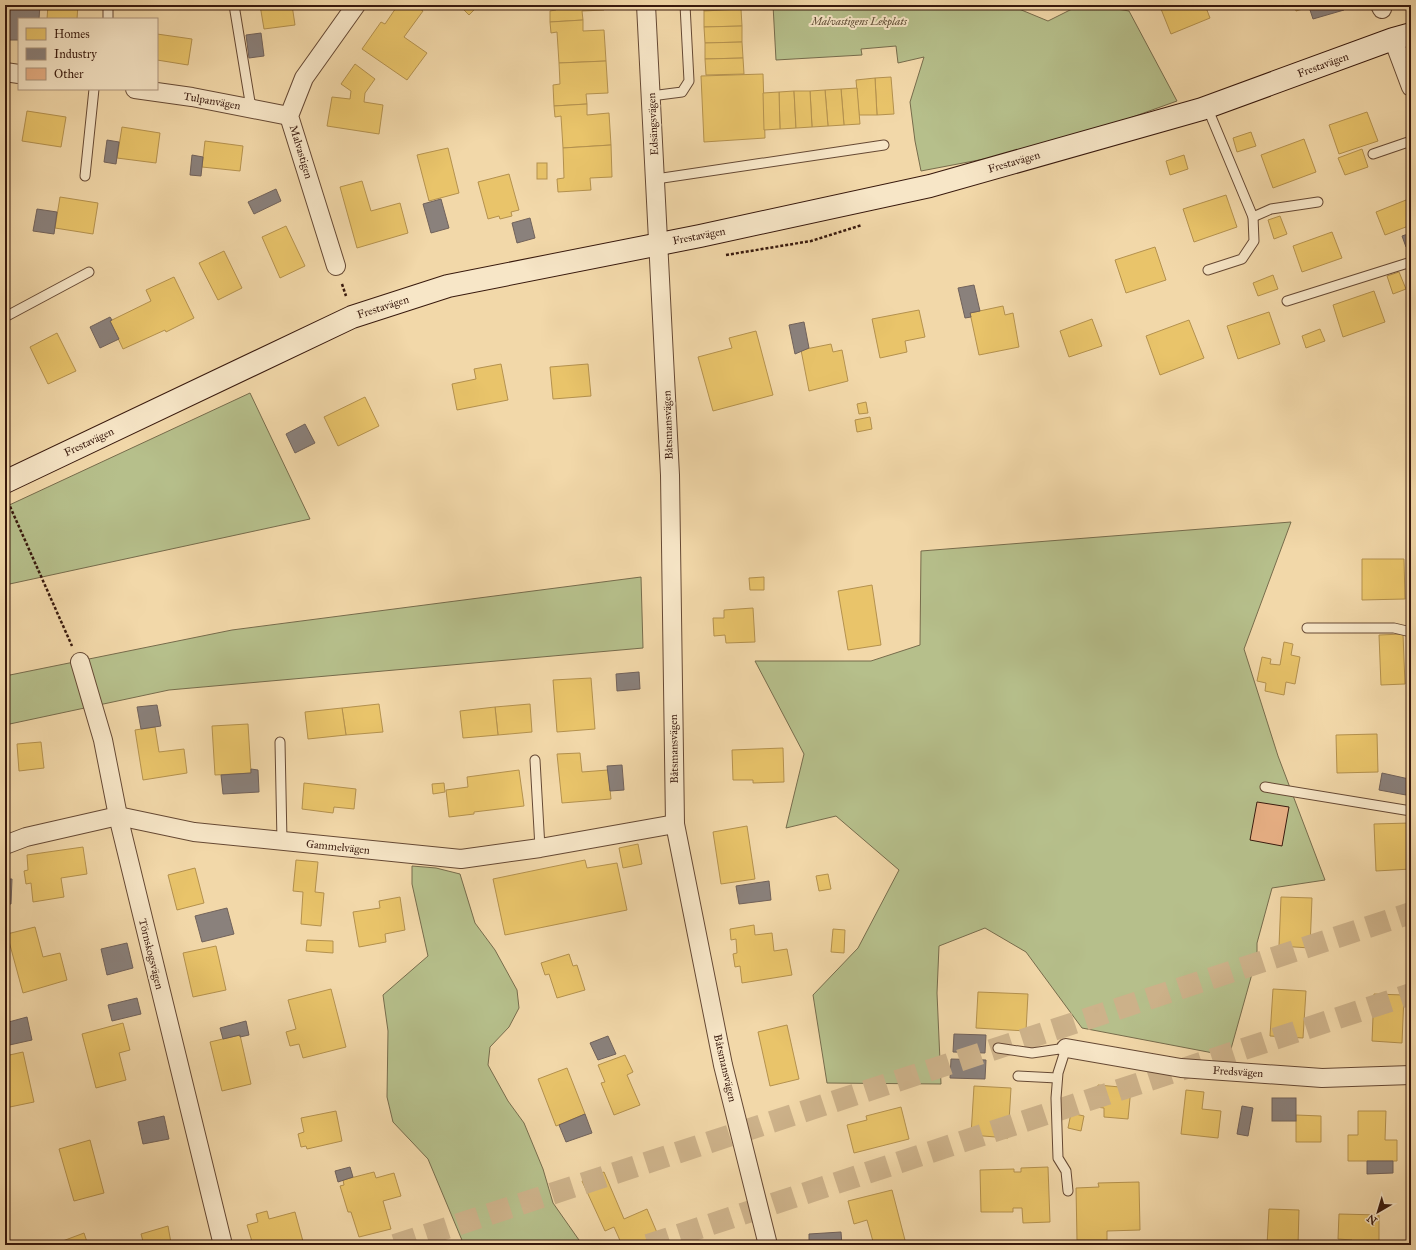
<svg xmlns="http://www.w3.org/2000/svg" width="1416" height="1250" font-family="'IM FELL Great Primer',serif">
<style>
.green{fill:#b6bf8b;stroke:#776c4c}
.homes{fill:#e9c46a;stroke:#b4914e}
.industry{fill:#8a817c;stroke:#71625b}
.building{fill:#e7af84;stroke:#38190d}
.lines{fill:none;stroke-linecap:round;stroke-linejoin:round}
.highway-tunnel{stroke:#cdb28a;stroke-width:22;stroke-dasharray:22 11;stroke-linecap:butt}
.lane-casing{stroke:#664934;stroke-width:11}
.street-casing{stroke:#664934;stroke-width:20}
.secondary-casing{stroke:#38190d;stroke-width:24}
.path{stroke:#38190d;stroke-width:2.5;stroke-dasharray:3 2;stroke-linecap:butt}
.lane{stroke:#f7e6c7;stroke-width:9}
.street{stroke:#f7e6c7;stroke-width:18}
.secondary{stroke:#f7e6c7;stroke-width:22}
.labels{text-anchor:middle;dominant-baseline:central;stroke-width:4;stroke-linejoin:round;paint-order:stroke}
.park-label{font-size:11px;font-style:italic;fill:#5e4b33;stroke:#f7e6c7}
.street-label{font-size:11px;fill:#38190d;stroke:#f7e6c7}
</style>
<rect width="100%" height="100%" fill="#f2d8a9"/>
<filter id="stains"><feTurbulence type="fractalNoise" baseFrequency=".005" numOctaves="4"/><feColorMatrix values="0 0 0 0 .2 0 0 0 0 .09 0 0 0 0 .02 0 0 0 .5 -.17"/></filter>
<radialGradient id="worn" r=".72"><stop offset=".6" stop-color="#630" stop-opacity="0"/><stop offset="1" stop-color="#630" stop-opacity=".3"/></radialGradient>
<!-- green -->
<g class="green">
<polygon points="773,5 1016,5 1019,9 1048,21 1080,5 1093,5 1129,11 1177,101 1127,119 1021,152 921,171 915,141 910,102 924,57 898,63 896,46 861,49 862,55 776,60"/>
<polygon points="250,393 310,519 5,585 5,507"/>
<polygon points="1291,522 1244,649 1278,756 1325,880 1272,888 1257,943 1257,956 1229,1056 1082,1028 1026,952 985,928 939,946 937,993 941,1084 827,1083 813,995 858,948 899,870 836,816 786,828 804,754 755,661 871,661 920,645 921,551"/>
<polygon points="641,577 643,648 169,690 5,725 5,676 232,630"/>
<polygon points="412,866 436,868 460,874 475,923 495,950 517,990 519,1008 509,1027 490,1047 488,1065 508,1101 524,1123 543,1169 553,1203 579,1240 584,1245 464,1245 428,1159 393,1122 387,1097 388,1031 383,995 428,956 412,884"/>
</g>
<!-- homes -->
<g class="homes">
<polygon points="48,5 78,5 77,19 47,19"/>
<polygon points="260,5 292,5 295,25 264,29"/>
<polygon points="398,5 414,5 423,11 404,37 427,53 407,80 362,49 381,22 385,24"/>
<polygon points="459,5 479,5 469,15"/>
<polygon points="556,5 604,5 604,10 582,11 583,20 550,22 550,11 556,10"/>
<polygon points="703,5 741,5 741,9 704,11"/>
<polygon points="1172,5 1205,5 1210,18 1171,34 1161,9"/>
<polygon points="1294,5 1316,5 1296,11"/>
<polygon points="741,9 742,26 704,27 704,11"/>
<polygon points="583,20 583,31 604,30 606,61 559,63 557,32 551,33 550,22"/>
<polygon points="742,26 742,42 705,43 704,27"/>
<polygon points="157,34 192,39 188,65 157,60"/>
<polygon points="742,42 743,58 705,59 705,43"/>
<polygon points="743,58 744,74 706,75 705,59"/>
<polygon points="606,61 608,93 586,94 587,104 554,106 553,85 560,84 559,63"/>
<polygon points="355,64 375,79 365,93 364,102 383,105 379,134 327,126 332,97 350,99 351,91 341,84"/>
<polygon points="763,74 765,138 704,142 701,76"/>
<polygon points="891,77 894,114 877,115 875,78"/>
<polygon points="875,78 877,115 859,115 856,80"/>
<polygon points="857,88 860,124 844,125 841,89"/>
<polygon points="841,89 844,125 828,126 825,90"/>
<polygon points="825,90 828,126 812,127 810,91"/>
<polygon points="794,91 796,128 780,129 779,92"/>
<polygon points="794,91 810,91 812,127 796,128"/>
<polygon points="779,92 780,129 764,130 763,93"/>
<polygon points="587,104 587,115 609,113 611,145 563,148 561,116 555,117 554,106"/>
<polygon points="27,111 66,117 61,147 22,141"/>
<polygon points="1367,112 1378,141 1339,154 1329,125"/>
<polygon points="122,127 160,133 156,163 117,158"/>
<polygon points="1251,132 1256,146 1237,152 1233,138"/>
<polygon points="1304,139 1316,172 1273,188 1261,155"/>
<polygon points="205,141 243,146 240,171 202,167"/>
<polygon points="611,145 612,177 590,178 591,190 558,192 557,179 564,178 563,148"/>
<polygon points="448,148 459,193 429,201 417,155"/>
<polygon points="1362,149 1368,167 1345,175 1338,158"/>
<polygon points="1184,155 1188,169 1170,175 1166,161"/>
<rect x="537" y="163" width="10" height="16"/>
<polygon points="509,174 519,210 511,212 512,216 500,219 499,216 488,219 478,182"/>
<polygon points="362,181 371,211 400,203 408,233 357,248 340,187"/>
<polygon points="1226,195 1237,227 1194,242 1183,209"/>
<polygon points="60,197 98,203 93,234 55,228"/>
<polygon points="1411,198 1411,225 1385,235 1376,212"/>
<polygon points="1280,216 1287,234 1274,239 1268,220"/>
<polygon points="286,226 305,266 280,278 262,237"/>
<polygon points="1332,232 1342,258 1302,272 1293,246"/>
<polygon points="1155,247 1166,280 1126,293 1115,260"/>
<polygon points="224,251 242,288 218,300 199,263"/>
<polygon points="1399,272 1406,289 1393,294 1387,276"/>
<polygon points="1273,275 1278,289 1258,296 1253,283"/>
<polygon points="174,277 194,318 166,332 165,330 123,349 110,321 151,301 146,290"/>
<polygon points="1374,291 1385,322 1343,337 1333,305"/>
<polygon points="1003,306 1005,315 1013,313 1019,347 979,355 970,313"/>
<polygon points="919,310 925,337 905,341 907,352 880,358 872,319"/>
<polygon points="1269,312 1280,344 1238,359 1227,326"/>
<polygon points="1092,319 1102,346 1069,357 1060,331"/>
<polygon points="1189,320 1204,358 1160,375 1146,336"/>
<polygon points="1320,329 1325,341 1306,348 1302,336"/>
<polygon points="756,331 773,395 713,411 698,357 732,348 729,338"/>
<polygon points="57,333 76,371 48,384 30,347"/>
<polygon points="831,344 833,352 842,350 848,381 809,391 801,350"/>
<polygon points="501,364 508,400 457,410 452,384 476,379 474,369"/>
<polygon points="588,364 591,396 553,399 550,367"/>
<polygon points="365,397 379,426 338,446 324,417"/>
<polygon points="866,402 868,413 859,414 857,404"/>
<polygon points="870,417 872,429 857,432 855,420"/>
<polygon points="1362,559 1404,559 1405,599 1362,600"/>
<polygon points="764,577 764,590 750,590 749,578"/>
<polygon points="872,585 881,645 848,650 838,591"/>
<polygon points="753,608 755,642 726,643 725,635 714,636 713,618 724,618 724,610"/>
<polygon points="1403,634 1405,684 1381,685 1379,635"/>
<polygon points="1284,642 1293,644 1291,655 1300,657 1295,684 1286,682 1284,695 1265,691 1266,683 1257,681 1262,657 1271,659 1270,664 1280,665"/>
<polygon points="591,678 595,729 557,732 553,680"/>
<polygon points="379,704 383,732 346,735 342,708"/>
<polygon points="530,704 532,732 498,735 495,707"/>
<polygon points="495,707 498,735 463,738 460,711"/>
<polygon points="342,708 346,735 308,739 305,712"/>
<polygon points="248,724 251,773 215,775 212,726"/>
<polygon points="155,727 159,752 184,749 187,773 143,780 135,730"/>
<polygon points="1377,734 1378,772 1337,773 1336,735"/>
<polygon points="41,742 44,768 19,771 17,744"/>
<polygon points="783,748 784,782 753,783 753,780 733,780 732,750"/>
<polygon points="580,753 582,772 608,770 611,799 562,803 557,754"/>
<polygon points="519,770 524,806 474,812 474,814 449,817 446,790 468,787 467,777"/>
<polygon points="304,783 356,789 354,809 334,807 333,813 302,809"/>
<polygon points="444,783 445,792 433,794 432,784"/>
<polygon points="1410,823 1411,869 1376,871 1374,824"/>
<polygon points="747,826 755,879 721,884 713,832"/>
<polygon points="638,844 642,864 623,868 619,848"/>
<polygon points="83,847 87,874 61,878 64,897 33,902 31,883 26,884 24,871 28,870 27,855"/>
<polygon points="296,860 318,862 315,892 324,893 321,926 301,924 303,892 293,891"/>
<polygon points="585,860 587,868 617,863 627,910 505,935 493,879"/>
<polygon points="195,868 204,903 177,910 168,875"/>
<polygon points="828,874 831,889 819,891 816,876"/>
<polygon points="400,897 405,930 385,934 386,942 359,947 353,912 380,908 379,901"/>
<polygon points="1281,897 1312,898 1310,948 1279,946"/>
<polygon points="754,925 755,935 772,933 774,951 787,949 792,975 742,983 740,966 735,967 733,954 737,953 736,939 731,940 730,929"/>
<polygon points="35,927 43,957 60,953 67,980 23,993 7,934"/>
<polygon points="833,929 845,930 844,953 831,952"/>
<polygon points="307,940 333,941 333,953 306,951"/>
<polygon points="216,946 226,990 193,997 183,953"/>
<polygon points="569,954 573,966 577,965 585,990 557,998 549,974 545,975 541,963"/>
<polygon points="331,989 346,1047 303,1058 299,1044 290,1046 286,1032 296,1029 288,1000"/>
<polygon points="1273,989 1306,991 1303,1038 1270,1036"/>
<polygon points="978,992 1028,994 1026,1031 976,1028"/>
<polygon points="1374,994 1404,995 1402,1043 1372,1041"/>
<polygon points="123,1023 130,1050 119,1053 126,1080 96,1088 82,1034"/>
<polygon points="787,1025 799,1079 770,1086 758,1032"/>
<polygon points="240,1035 251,1084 222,1091 210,1042"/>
<polygon points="23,1052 34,1102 5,1108 5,1056"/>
<polygon points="625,1055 633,1072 627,1075 640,1105 614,1115 601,1083 605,1082 598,1065"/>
<polygon points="567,1068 585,1114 556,1126 538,1079"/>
<polygon points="1098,1085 1131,1088 1128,1119 1104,1117 1104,1108 1096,1107"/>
<polygon points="974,1086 1011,1088 1008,1138 971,1135"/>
<polygon points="1186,1090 1204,1092 1202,1109 1221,1111 1218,1138 1181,1134"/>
<polygon points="901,1107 909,1139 854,1153 847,1125 867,1120 866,1116"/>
<polygon points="336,1111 342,1141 307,1149 306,1146 301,1147 298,1134 304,1132 301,1118"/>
<polygon points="1358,1111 1386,1111 1385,1140 1397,1140 1397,1161 1348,1161 1348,1135 1358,1135"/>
<polygon points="1071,1113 1084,1116 1081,1131 1068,1128"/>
<polygon points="1296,1115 1321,1116 1321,1142 1296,1142"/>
<polygon points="90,1140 104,1193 74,1201 59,1149"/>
<polygon points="1048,1167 1050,1222 1023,1223 1022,1208 1013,1208 1013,1212 981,1212 980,1170 1014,1169 1014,1172 1021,1172 1021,1168"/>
<polygon points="374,1172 376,1178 394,1173 401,1196 383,1201 391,1229 359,1237 351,1212 348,1212 340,1186 344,1185 343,1180"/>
<polygon points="604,1172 624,1219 647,1209 658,1235 635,1245 622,1245 614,1227 605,1231 582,1181"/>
<polygon points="1139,1182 1140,1230 1107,1231 1107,1240 1077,1240 1076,1188 1099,1187 1098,1183"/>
<polygon points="892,1190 906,1244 874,1245 867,1220 854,1224 848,1201"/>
<polygon points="1269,1209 1299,1210 1298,1245 1267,1245"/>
<polygon points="267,1211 269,1219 295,1212 304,1245 253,1245 247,1225 258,1222 256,1214"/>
<polygon points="1339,1214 1379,1215 1379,1245 1352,1245 1352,1240 1338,1239"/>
<polygon points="168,1226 171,1243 175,1242 175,1245 144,1245 141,1234"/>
<polygon points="84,1233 88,1245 52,1245"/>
</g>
<!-- industry -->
<g class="industry">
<polygon points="23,5 40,5 39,19 19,19 19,40 8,40 10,8 22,8"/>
<polygon points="1316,5 1342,5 1344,10 1313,19 1309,7"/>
<polygon points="261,33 264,56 249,58 246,35"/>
<polygon points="107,140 119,142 116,164 104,162"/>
<polygon points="192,155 203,157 201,176 190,175"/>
<polygon points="276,189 281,201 254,214 248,202"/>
<polygon points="441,199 449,228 431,233 423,204"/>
<polygon points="37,209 57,212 54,234 33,231"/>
<polygon points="530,218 535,238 517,243 512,223"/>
<polygon points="1411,233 1411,246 1406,247 1402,236"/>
<polygon points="974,285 980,311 970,313 971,317 965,318 958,288"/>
<polygon points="110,317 112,320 110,321 119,339 100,348 90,327"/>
<polygon points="804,322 809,348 795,354 789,325"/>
<polygon points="305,424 315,443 295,453 286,434"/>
<polygon points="639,672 640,689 617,691 616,674"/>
<polygon points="157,705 161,726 141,729 137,707"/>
<polygon points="622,765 624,790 610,791 607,766"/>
<polygon points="251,769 258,770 259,792 223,794 221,775 251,773"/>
<polygon points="1382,773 1409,779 1406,795 1379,790"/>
<polygon points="5,879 12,879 11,904 5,904"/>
<polygon points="769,881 771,900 739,904 736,886"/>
<polygon points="227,908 234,934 202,942 195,916"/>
<polygon points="127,943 133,968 107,975 101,949"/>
<polygon points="137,998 141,1014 112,1021 108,1005"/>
<polygon points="27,1017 32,1040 5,1046 5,1023"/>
<polygon points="246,1021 249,1035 240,1037 240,1035 223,1039 220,1028"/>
<polygon points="954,1034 986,1035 985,1053 953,1052"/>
<polygon points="608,1036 616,1054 598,1060 590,1043"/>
<polygon points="951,1059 986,1060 985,1079 950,1078"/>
<rect x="1272" y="1098" width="24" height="23"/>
<polygon points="1242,1106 1253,1108 1248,1136 1237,1134"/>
<polygon points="585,1114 592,1133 566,1142 559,1125"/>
<polygon points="164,1116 169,1139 143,1144 138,1122"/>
<polygon points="1367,1161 1393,1161 1393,1173 1367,1174"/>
<polygon points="350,1167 353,1177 338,1182 335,1171"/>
<polygon points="841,1232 842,1245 809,1245 809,1234"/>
</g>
<!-- building -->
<polygon class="building" points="1257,802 1289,807 1282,846 1250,840"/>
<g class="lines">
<!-- highway-tunnel -->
<g class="highway-tunnel">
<polyline points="395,1245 1411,913"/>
<polyline points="648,1245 1411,994"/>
</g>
<defs>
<g id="lane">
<polyline points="234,5 251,108"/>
<polyline points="108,19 108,5"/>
<polyline points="651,96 682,92 689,81 685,5"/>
<polyline points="1207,107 1253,217 1271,209 1318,202"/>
<polyline points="1373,154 1411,141"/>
<polyline points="85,176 94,89"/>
<polyline points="656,179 884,145"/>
<polyline points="1208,270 1242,259 1254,241 1253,217"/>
<polyline points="1287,301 1411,262"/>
<polyline points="5,317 89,272"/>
<polyline points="1307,628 1394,628 1411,632"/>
<polyline points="280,742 282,841"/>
<polyline points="535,760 540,848"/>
<polyline points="1265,787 1411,811"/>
<polyline points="998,1048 1032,1053 1066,1048 1058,1073 1056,1098 1058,1158 1066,1171 1068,1191"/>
<polyline points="1018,1076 1057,1078"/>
</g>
<g id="street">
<polyline points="646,5 670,475 675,824 723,1065 768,1245"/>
<polyline points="1380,5 1382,9"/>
<polyline points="1393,39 1411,87"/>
<polyline points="5,72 19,74"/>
<polyline points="135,89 192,97 289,116"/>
<polyline points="336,266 289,116 304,78 356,5"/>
<polyline points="80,662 103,740 118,816 223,1245"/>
<polyline points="5,845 26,837 118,816 194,832 461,859 540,848 675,824"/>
<polyline points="1066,1048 1181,1068 1322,1078 1411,1075"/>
</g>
<polyline id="secondary" points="5,482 352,317 448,286 700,236 930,186 1202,109 1393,39 1411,34"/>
</defs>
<!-- lane casing -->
<use href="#lane" class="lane-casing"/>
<!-- street casing -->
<use href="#street" class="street-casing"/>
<!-- secondary casing -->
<use href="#secondary" class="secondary-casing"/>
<!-- path -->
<g class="path">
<polyline points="726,255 811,241 862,225"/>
<polyline points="342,284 346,296"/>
<polyline points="8,502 72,646"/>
</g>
<!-- lane -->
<use href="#lane" class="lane"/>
<!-- street -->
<use href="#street" class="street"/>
<!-- secondary -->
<use href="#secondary" class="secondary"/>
</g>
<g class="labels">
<!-- park labels -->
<g class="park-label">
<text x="859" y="21">Malvastigens Lekplats</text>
</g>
<!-- street labels -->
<g class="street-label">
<text transform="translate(1323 65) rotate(-20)">Frestavägen</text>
<text transform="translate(212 101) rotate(10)">Tulpanvägen</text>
<text transform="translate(653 124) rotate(-93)">Edsängsvägen</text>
<text transform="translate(301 152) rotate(73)">Malvastigen</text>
<text transform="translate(1014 162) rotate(-16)">Frestavägen</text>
<text transform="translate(699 236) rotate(-11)">Frestavägen</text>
<text transform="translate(383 307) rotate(-18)">Frestavägen</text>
<text transform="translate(668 425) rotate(-92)">Båtsmansvägen</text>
<text transform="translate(89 442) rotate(-25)">Frestavägen</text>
<text transform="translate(674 749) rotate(-91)">Båtsmansvägen</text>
<text transform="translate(338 847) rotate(6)">Gammelvägen</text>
<text transform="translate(151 954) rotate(76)">Törnskogsvägen</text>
<text transform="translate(725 1068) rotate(77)">Båtsmansvägen</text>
<text transform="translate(1238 1072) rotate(4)">Fredsvägen</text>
</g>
</g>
<!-- margin -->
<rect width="1416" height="1250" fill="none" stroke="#f2d8a9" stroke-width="20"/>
<rect x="6" y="6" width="1404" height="1238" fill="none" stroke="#38190d" stroke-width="2"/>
<rect x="10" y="10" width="1396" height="1230" fill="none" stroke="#38190d"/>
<!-- legend -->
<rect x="18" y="18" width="140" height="72" fill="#f7e6c7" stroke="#ab947d"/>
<rect x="26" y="28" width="20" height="12" fill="#e9c46a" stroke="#ab947d"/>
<text x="54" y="38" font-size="12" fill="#38190d">Homes</text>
<rect x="26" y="48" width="20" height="12" fill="#8a817c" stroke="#ab947d"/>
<text x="54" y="58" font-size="12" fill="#38190d">Industry</text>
<rect x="26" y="68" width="20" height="12" fill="#e7af84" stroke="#ab947d"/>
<text x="54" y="78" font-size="12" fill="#38190d">Other</text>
<!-- north arrow -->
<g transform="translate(1378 1212) rotate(218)" stroke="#f7e6c7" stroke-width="3" paint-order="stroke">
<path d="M0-3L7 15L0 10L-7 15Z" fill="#38190d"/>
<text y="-6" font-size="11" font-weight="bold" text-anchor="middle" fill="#38190d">N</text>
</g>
<rect width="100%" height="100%" filter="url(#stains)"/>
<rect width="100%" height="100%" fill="url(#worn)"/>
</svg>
